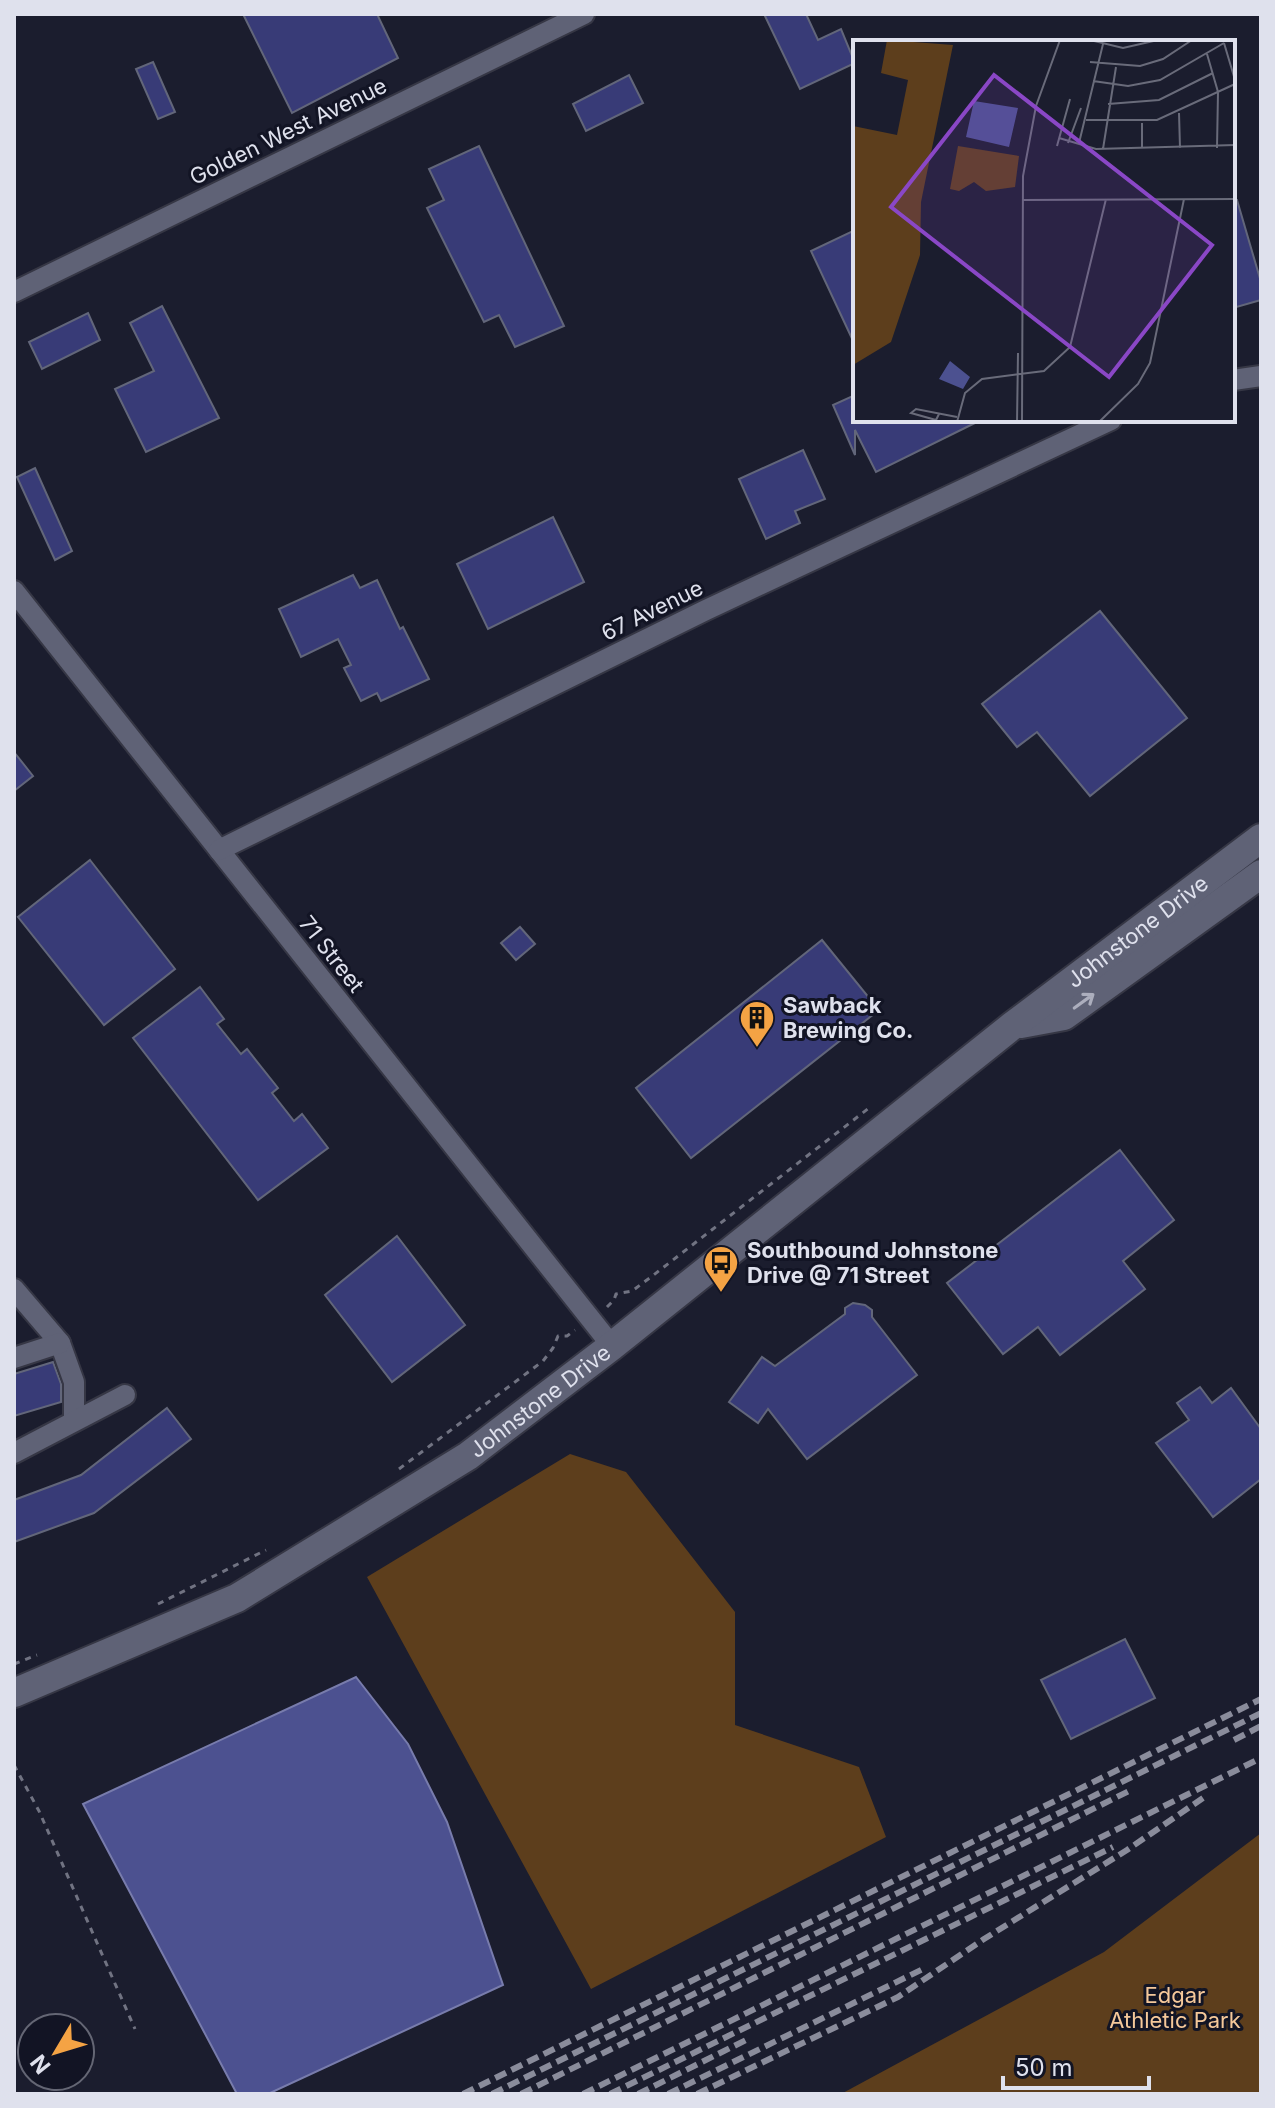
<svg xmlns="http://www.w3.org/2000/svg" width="1275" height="2108" font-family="Inter,sans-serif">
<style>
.green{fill:#5d3e1c}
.water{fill:#4c5190;stroke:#787cac;stroke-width:2}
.building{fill:#383b77;stroke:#62667a;stroke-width:2}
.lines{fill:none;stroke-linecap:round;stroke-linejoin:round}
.street-casing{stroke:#363745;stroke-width:24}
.secondary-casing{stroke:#363745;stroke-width:32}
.path{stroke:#717382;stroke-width:3;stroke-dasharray:6 6;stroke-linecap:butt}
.street{stroke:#5f6276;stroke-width:20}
.secondary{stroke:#5f6276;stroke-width:28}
.rail{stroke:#8a8c9b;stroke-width:6;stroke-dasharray:12 6;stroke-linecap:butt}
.oneway{stroke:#acaebd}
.labels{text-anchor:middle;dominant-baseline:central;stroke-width:6;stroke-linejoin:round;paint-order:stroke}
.street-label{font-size:22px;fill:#dfe1ed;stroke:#121424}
.poi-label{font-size:22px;font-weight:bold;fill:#dfe1ed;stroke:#121424;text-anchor:start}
.park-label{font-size:22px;fill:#f5c89a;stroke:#121424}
.inset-road{fill:none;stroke:#696b7a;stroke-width:2}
.view{fill:#8a47c6;fill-opacity:0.15;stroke:#8a47c6;stroke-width:4}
.inset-edge{fill:none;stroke:#dfe1ed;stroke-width:4}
</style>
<rect width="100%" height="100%" fill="#1b1d2e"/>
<!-- green -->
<g class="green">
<polygon points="570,1454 626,1472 735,1612 735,1725 859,1767 886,1837 591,1989 367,1577"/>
<polygon points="1261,1833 1261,2094 841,2094 1104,1952"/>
</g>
<!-- water -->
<polygon class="water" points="356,1677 408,1744 447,1822 503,1985 268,2094 237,2094 83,1804"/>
<!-- building -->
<g class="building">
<polygon points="243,14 377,14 398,58 292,113"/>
<polygon points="764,14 806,14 818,40 841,29 855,63 800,89"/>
<polygon points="153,62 175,112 158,119 136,69"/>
<polygon points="629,75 643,103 586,131 573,104"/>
<polygon points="479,146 564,326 515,347 499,315 484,322 427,208 444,200 429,169"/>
<polygon points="1233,200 1237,200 1261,282 1261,300 1233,308"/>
<polygon points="855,230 855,345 811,251"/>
<polygon points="162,306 219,418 146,452 115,389 154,371 130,323"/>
<polygon points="88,313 100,340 42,369 29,342"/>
<polygon points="855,395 855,420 981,420 876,472 855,430 855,455 833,405"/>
<polygon points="803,450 825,499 795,511 800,523 766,539 739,479"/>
<polygon points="35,468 72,551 55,560 17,477"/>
<polygon points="553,517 584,582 488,629 457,564"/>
<polygon points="353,575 360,588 377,580 400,629 403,627 429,679 381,701 377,693 361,701 344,668 351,665 338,639 301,657 279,609"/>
<polygon points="1100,611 1187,718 1090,796 1037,732 1017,747 982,704"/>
<polygon points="14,752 33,776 14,791"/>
<polygon points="90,860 175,969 104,1025 18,917"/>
<polygon points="520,927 535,944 516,960 501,943"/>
<polygon points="822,940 879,1010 691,1158 636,1088"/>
<polygon points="200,987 224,1019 217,1024 241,1054 247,1049 278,1088 272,1093 294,1121 302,1114 328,1148 258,1200 133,1038"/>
<polygon points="1120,1150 1174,1220 1123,1261 1145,1289 1060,1355 1038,1327 1003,1354 947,1283"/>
<polygon points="397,1236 465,1325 392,1382 325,1295"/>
<polygon points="853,1303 865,1305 872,1310 872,1317 917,1375 807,1459 768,1409 758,1423 729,1402 762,1357 775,1366 845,1314 845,1308"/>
<polygon points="53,1362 61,1384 61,1402 14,1416 14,1374"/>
<polygon points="1200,1387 1212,1403 1231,1388 1261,1429 1261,1479 1213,1517 1156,1443 1189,1420 1177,1403"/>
<polygon points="167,1408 191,1439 94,1513 14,1542 14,1500 81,1475"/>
<polygon points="1125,1639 1155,1698 1071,1739 1041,1680"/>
</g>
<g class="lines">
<defs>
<g id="street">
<polyline points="14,292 584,14"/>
<polyline points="1233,380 1261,376"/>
<polyline points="14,591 612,1346"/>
<polyline points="219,850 706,610 1111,420"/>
<polyline points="14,1289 60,1343 74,1382 74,1421"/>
<polyline points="14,1358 60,1343"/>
<polyline points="14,1453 125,1395"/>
</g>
<g id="secondary">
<polyline points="1021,1024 1064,1016 1261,874"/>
<path id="s1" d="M14,1693L237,1598L468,1456L612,1346L1012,1026L1261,838"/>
</g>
</defs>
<!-- street casing -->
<use href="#street" class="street-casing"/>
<!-- secondary casing -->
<use href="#secondary" class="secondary-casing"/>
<!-- path -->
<g class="path">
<polyline points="607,1307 614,1300 616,1294 632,1291 651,1277 869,1108"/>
<polyline points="399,1469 543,1361 553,1348 558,1336 567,1336 575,1330"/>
<polyline points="158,1604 266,1550"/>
<polyline points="14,1664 37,1655"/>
<polyline points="14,1765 39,1811 135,2029"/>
</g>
<!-- street -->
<use href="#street" class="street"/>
<!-- secondary -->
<use href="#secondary" class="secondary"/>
<!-- rail -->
<g class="rail">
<polyline points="1234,1740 1261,1726"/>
<polyline points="463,2094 1261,1699"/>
<polyline points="492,2094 1261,1713"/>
<polyline points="521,2094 1133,1789"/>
<polyline points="583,2094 1261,1758"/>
<polyline points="610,2094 1113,1847"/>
<polyline points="638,2094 746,2040"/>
<polyline points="668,2094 923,1969"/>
<polyline points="697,2094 898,1997 984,1939 1127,1850 1203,1798"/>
</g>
</g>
<!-- one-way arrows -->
<defs><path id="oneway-shaft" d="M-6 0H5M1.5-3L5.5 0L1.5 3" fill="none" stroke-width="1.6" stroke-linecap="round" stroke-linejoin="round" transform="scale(2)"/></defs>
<use class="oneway" href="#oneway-shaft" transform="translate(1084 1001) rotate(-36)"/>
<!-- icons -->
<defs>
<symbol id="building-pin" viewBox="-11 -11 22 30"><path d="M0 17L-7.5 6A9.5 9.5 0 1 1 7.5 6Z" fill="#f4a344" stroke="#121424"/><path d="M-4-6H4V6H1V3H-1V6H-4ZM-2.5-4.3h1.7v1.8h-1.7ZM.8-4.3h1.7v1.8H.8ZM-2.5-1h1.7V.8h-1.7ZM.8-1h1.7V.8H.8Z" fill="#111"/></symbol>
<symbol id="bus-pin" viewBox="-11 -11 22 30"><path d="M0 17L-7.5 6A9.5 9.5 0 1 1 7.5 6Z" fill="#f4a344" stroke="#121424"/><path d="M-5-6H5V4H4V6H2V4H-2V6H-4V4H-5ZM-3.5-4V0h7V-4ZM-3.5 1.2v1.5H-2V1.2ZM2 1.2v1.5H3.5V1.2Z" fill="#111"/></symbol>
</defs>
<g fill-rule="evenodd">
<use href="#building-pin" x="737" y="998" width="40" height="54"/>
<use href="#bus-pin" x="701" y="1243" width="40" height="54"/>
</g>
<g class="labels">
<!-- street labels -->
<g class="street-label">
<text transform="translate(288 131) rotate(-26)">Golden West Avenue</text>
<text transform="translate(652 610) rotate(-26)">67 Avenue</text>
<text stroke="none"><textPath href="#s1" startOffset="1364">Johnstone Drive</textPath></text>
<text transform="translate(332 954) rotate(52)">71 Street</text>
<text stroke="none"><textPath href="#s1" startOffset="604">Johnstone Drive</textPath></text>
</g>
<!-- poi labels -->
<g class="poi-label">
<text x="783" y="1005">Sawback<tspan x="783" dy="25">Brewing Co.</tspan></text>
<text x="747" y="1250">Southbound Johnstone<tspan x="747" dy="25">Drive @ 71 Street</tspan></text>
</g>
<!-- park labels -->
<g class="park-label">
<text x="1175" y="1995">Edgar<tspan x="1175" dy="25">Athletic Park</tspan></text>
</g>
</g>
<!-- overview -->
<g transform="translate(853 40)">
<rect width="382" height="382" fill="#1b1d2e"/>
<path d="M34,0L100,5L68,162L67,215L38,302L0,325V86L44,95L55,40L28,33ZM105,106L166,116L162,147L133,151L121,142L106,151L97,149Z" fill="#5d3e1c"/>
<path d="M121,61L165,68L156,107L113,97ZM97,321L117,337L110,349L86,339Z" fill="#4c5190"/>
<path class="inset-road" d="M237,0L270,8L305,0M371,3L382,40M354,14L365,52L364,108M237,22L287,26L310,19L339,0M240,41L275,46L307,40L371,3M255,64L306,60L360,33M326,73L327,108M233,80H304L382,44M289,83V108M206,98L243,109L382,105M215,103L228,68M226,103L250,4M204,106L217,59M250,109L263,27M170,160L382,159M86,374L83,380L58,373L63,369L104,377M104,382L112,353L129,339L191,331L217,307L253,159M164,382L165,313M169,382L170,136L183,66L207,0M246,382L285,344L297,323L331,159"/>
<path class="view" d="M141,35L359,205L256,337L38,167Z"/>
<rect width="382" height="382" class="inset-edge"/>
</g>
<!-- border -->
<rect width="1275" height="2108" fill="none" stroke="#dfe1ed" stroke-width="32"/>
<!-- north arrow -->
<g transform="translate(56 2052) rotate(232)"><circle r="38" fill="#121424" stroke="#646674" stroke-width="2"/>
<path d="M0-6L14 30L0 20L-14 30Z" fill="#f4a344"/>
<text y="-12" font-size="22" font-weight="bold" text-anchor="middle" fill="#dfe1ed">N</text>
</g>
<!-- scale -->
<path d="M1003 2076v12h146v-12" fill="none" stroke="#dfe1ed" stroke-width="4"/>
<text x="1015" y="2076" font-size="24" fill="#dfe1ed" stroke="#121424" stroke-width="6" paint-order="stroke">50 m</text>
</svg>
